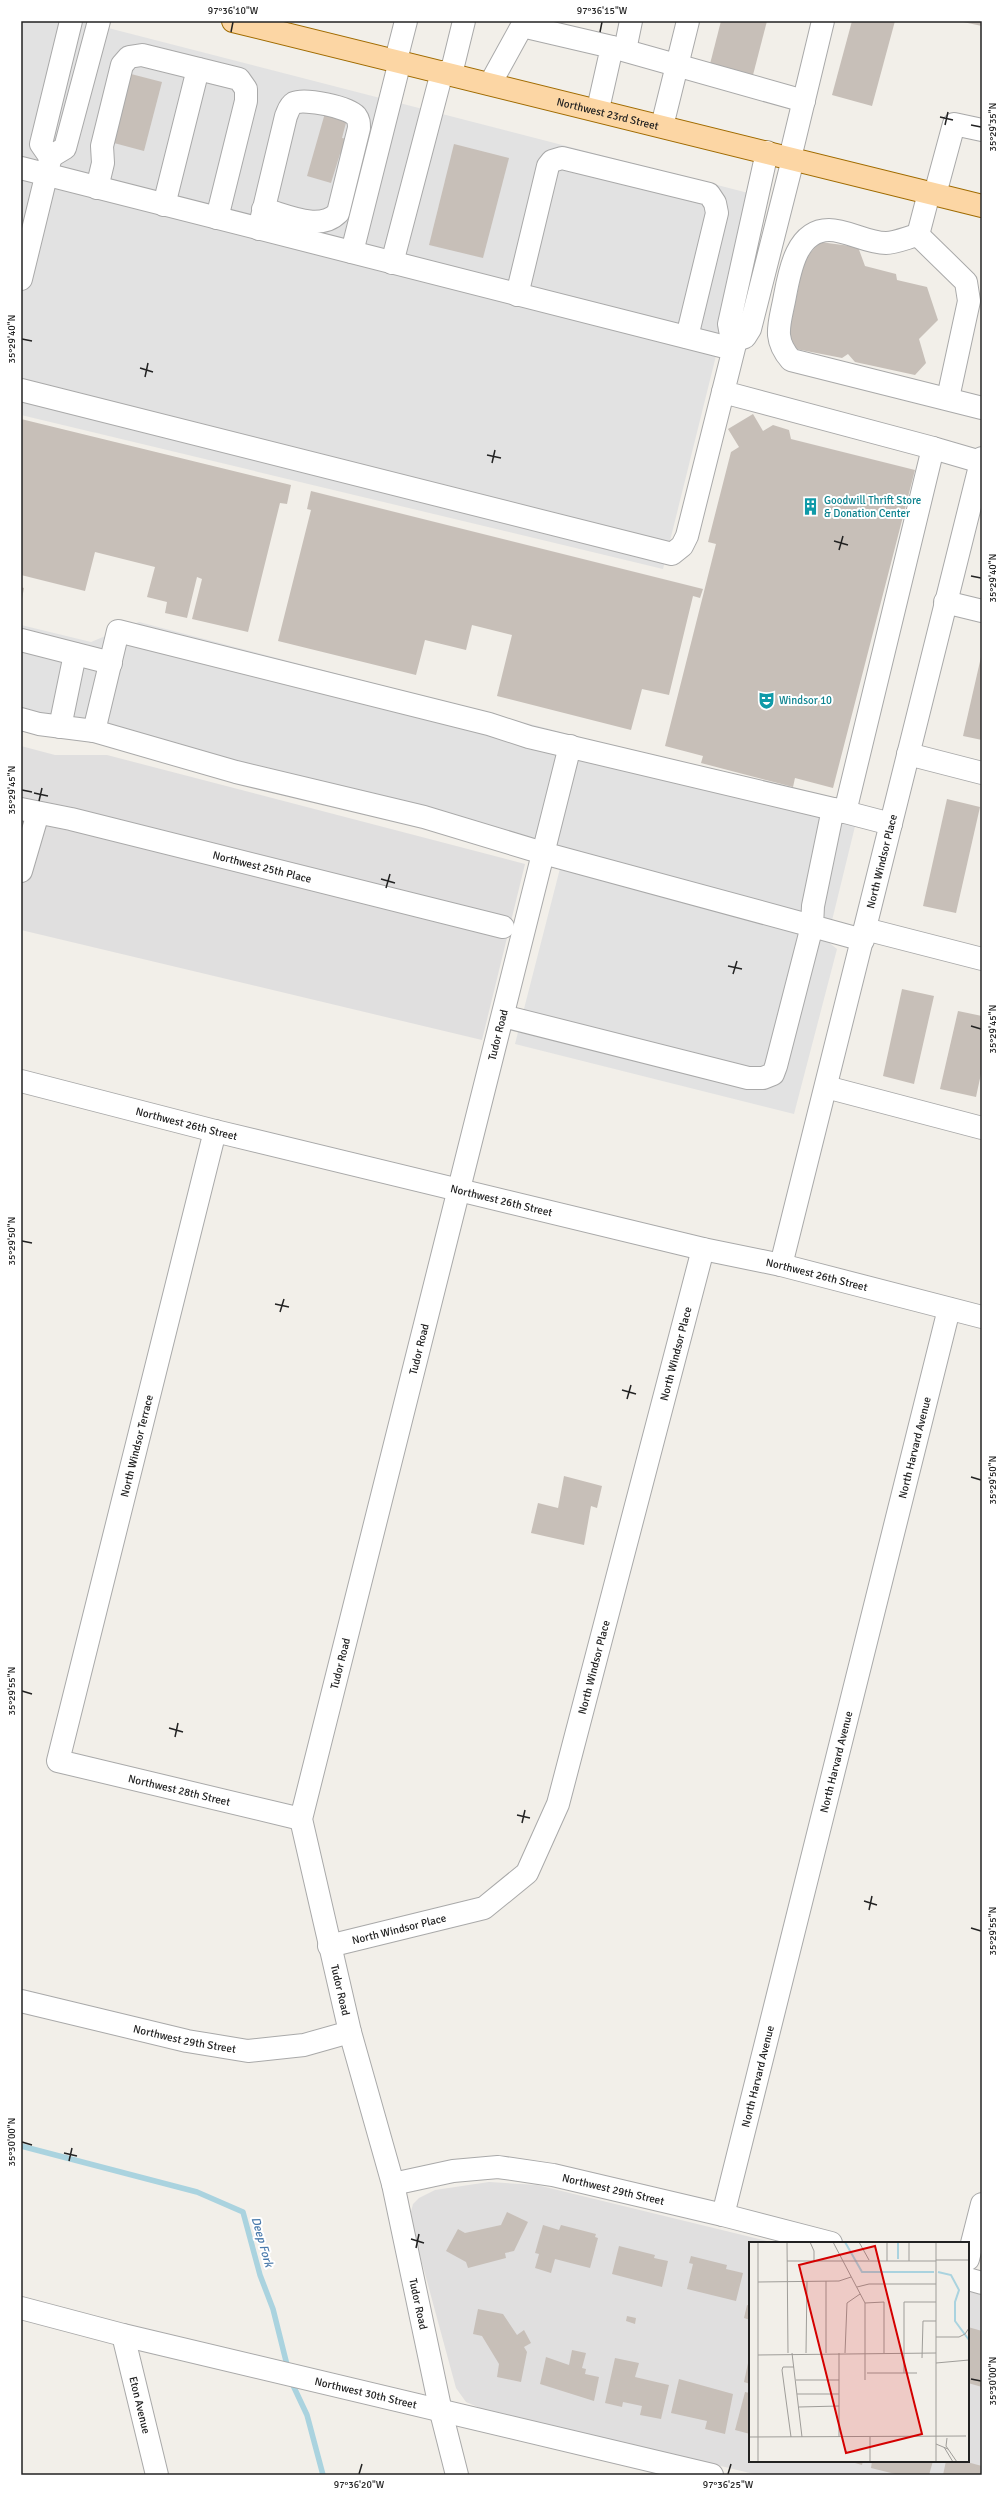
<svg xmlns="http://www.w3.org/2000/svg" width="1003" height="2496" font-family="Signika,sans-serif">
<style>
.residential{fill:#e0dfdf}
.parking{fill:#e2e2e2}
.lines{fill:none;stroke-linecap:round;stroke-linejoin:round}
.stream{stroke:#aad3df;stroke-width:5.5}
.building{fill:#c7bfb8}
.minor-casing{stroke:#a9a9a9;stroke-width:24}
.major-casing{stroke:#a06b00;stroke-width:24}
.minor{stroke:#fff;stroke-width:22}
.major{stroke:#fcd6a4;stroke-width:22}
.ticks{fill:none;stroke:#222;stroke-width:1.5}
.labels{text-anchor:middle;dominant-baseline:central;stroke-width:4;stroke-linejoin:round;paint-order:stroke}
.street-label{font-size:11px;fill:#222;stroke:#fff}
.culture-label{font-size:11px;fill:#0d838f;stroke:#fff;text-anchor:start}
.water-label{font-size:12px;font-style:italic;fill:#4a7aab;stroke:#fff}
.inset-river{fill:none;stroke:#aad3df;stroke-width:2}
.inset-road{fill:none;stroke:#9f9d99;stroke-width:1}
.view{fill:#d40000;fill-opacity:0.15;stroke:#d40000;stroke-width:2}
.inset-edge{fill:none;stroke:#222;stroke-width:2}
.neatline{fill:none;stroke:#222;stroke-width:1.5}
.ticks-label{font-size:10px;text-anchor:middle;fill:#222}
</style>
<rect width="100%" height="100%" fill="#f2efe9"/>
<!-- residential -->
<g class="residential">
<polygon points="21,746 55,755 107,755 525,864 482,1040 21,930"/>
<polygon points="489,2182 537,2185 775,2243 750,2243 750,2461 968,2461 968,2291 982,2295 982,2475 758,2475 480,2408 466,2402 456,2388 415,2237 411,2212 413,2204 419,2198 435,2190"/>
</g>
<!-- parking -->
<g class="parking">
<polygon points="21,21 81,21 756,195 663,569 21,415"/>
<polygon points="139,622 859,810 827,941 837,949 794,1114 515,1044 565,849 21,721 21,625 91,642"/>
</g>
<g class="lines">
<!-- stream -->
<g class="stream">
<polyline points="21,2146 197,2192 243,2212 260,2275 273,2309 288,2369"/>
<polyline points="291,2381 307,2415 323,2475"/>
</g>
</g>
<!-- building -->
<g class="building">
<polygon points="721,21 767,21 753,75 710,64"/>
<polygon points="852,21 895,21 872,106 832,95"/>
<polygon points="963,21 982,21 982,26 963,22"/>
<polygon points="131,74 162,82 144,151 114,143"/>
<polygon points="325,113 347,119 342,138 347,139 343,155 340,154 331,183 307,176"/>
<polygon points="454,144 509,158 483,258 429,245"/>
<polygon points="820,242 858,247 865,266 896,274 897,280 927,287 938,320 919,339 926,363 915,375 855,362 848,354 842,358 791,348 788,338 800,280 796,269"/>
<polygon points="753,414 763,431 773,425 789,430 791,439 915,470 833,788 795,778 793,787 701,763 703,756 665,746 716,544 708,542 731,452 739,447 728,429"/>
<polygon points="21,419 291,485 287,504 280,503 248,632 192,619 202,579 197,577 187,618 165,613 167,602 147,597 155,567 95,552 85,591 21,575"/>
<polygon points="311,491 703,589 700,598 693,596 669,695 642,689 631,730 497,696 512,635 472,625 466,650 425,640 416,675 278,641 311,510 307,509"/>
<polygon points="21,587 24,588 22,599 21,599"/>
<polygon points="981,657 982,657 982,740 963,736"/>
<polygon points="947,799 980,807 956,913 923,906"/>
<polygon points="902,989 934,996 914,1084 883,1076"/>
<polygon points="958,1011 982,1016 982,1069 976,1097 940,1089"/>
<polygon points="564,1476 602,1486 597,1508 591,1506 584,1545 531,1533 538,1503 558,1508"/>
<polygon points="507,2212 528,2222 514,2251 505,2253 506,2258 468,2268 466,2262 446,2251 458,2229 465,2233 501,2225"/>
<polygon points="543,2225 559,2230 561,2225 596,2234 595,2237 598,2238 590,2268 555,2259 551,2273 535,2268 539,2254 535,2253"/>
<polygon points="619,2246 655,2255 654,2258 668,2261 662,2287 612,2274"/>
<polygon points="691,2256 727,2265 726,2269 743,2273 736,2301 687,2289 693,2264 689,2263"/>
<polygon points="747,2305 750,2306 750,2320 744,2318"/>
<polygon points="478,2309 503,2314 517,2335 524,2330 531,2343 524,2347 527,2352 521,2382 497,2377 499,2364 482,2336 473,2334"/>
<polygon points="627,2316 636,2318 635,2324 626,2321"/>
<polygon points="968,2327 982,2331 982,2387 968,2383"/>
<polygon points="572,2350 586,2353 582,2368 586,2369 585,2374 599,2377 594,2401 540,2384 546,2357 569,2365"/>
<polygon points="615,2358 639,2363 635,2377 669,2385 661,2419 640,2415 642,2406 623,2402 622,2407 605,2403"/>
<polygon points="748,2363 750,2363 750,2384 744,2382"/>
<polygon points="679,2379 733,2394 725,2434 705,2429 707,2421 671,2413"/>
<polygon points="745,2392 750,2393 750,2434 735,2430"/>
<polygon points="848,2461 863,2461 862,2465"/>
<polygon points="872,2461 933,2461 929,2475 899,2475 871,2468"/>
<polygon points="946,2461 963,2461 982,2466 982,2475 943,2475"/>
</g>
<g class="lines">
<defs>
<g id="minor">
<polyline points="71,21 41,144 50,157 65,148 99,21"/>
<polyline points="612,47 804,101"/>
<polyline points="625,50 631,21"/>
<polyline points="396,60 406,21"/>
<polyline points="451,74 464,21"/>
<polyline points="490,84 522,26 612,47 598,109"/>
<polyline points="662,126 688,21"/>
<polyline points="767,152 729,324 731,335 736,340 745,337 750,329 793,159"/>
<polyline points="790,158 823,21"/>
<polyline points="21,168 733,349"/>
<polyline points="97,188 103,163 102,146 122,65 129,57 142,55 239,79 246,89 246,101 217,218"/>
<polyline points="935,194 954,124 982,130"/>
<polyline points="164,205 198,69"/>
<path d="M259,229L286,116C288,112 289,106 294,103C305,98 348,107 356,116C359,120 359,123 359,128L338,213C319,232 286,215 263,209"/>
<path d="M918,235C909,237 895,243 886,243C867,243 847,230 829,230C795,230 789,275 784,301C779,326 773,339 791,360L982,408"/>
<polyline points="918,235 966,282 969,301 948,398"/>
<polyline points="918,235 929,193"/>
<polyline points="352,252 400,61"/>
<polyline points="392,263 442,72"/>
<polyline points="21,279 50,160"/>
<polyline points="517,295 548,166 552,161 562,158 709,194 715,203 717,213 687,337"/>
<polyline points="736,340 723,392 933,448 845,812 891,824"/>
<polyline points="21,390 672,554 682,546 687,536 723,392"/>
<polyline points="933,448 981,462"/>
<polyline points="945,602 982,611"/>
<polyline points="21,640 111,663"/>
<polyline points="21,719 39,724 94,731 236,772 424,817 543,853 812,926 776,1066 773,1074 763,1078 748,1078 503,1016"/>
<polyline points="60,727 75,654"/>
<polyline points="94,731 118,631 489,724 529,737 833,809"/>
<polyline points="908,754 982,773"/>
<path id="s1" d="M21,809L71,819L503,927"/>
<polyline points="845,812 833,809 813,906 812,926 863,940"/>
<polyline points="21,871 38,813"/>
<polyline points="865,929 982,959"/>
<path id="s2" d="M21,1081L215,1131L703,1249L781,1265L982,1317"/>
<polyline points="826,1087 982,1128"/>
<path id="s3" d="M215,1131L58,1761L301,1819"/>
<path id="s4" d="M781,1265L982,458"/>
<path id="s5" d="M329,1946L484,1908L527,1873L558,1804L703,1249"/>
<path id="s6" d="M21,2001L187,2041L248,2051L304,2045L350,2032"/>
<path id="s7" d="M393,2184L453,2171L498,2167L553,2175L723,2215L831,2243"/>
<path id="s8" d="M723,2215L949,1309"/>
<polyline points="968,2259 982,2204"/>
<polyline points="968,2279 982,2283"/>
<path id="s9" d="M21,2308L123,2335L712,2475"/>
<path id="s10" d="M123,2335L157,2475"/>
<path id="s11" d="M457,2475L441,2412L393,2184L350,2032L301,1819L570,746"/>
</g>
<g id="major">
<path id="s12" d="M233,21L982,206"/>
</g>
</defs>
<!-- minor casing -->
<use href="#minor" class="minor-casing"/>
<!-- major casing -->
<use href="#major" class="major-casing"/>
<!-- minor -->
<use href="#minor" class="minor"/>
<!-- major -->
<use href="#major" class="major"/>
</g>
<!-- ticks -->
<path class="ticks" d="M231,32L233,22M600,32L602,22M940,117L953,120M945,125L948,112M971,125L981,127M22,339L32,341M140,368L153,372M145,377L148,363M487,455L501,458M492,463L495,450M834,541L848,545M839,550L843,536M971,576L981,578M22,790L32,792M34,793L48,796M39,801L42,788M381,879L395,883M386,888L390,874M728,966L742,969M733,974L737,961M971,1026L981,1029M22,1241L32,1243M275,1304L289,1307M280,1312L284,1299M622,1390L636,1394M627,1399L631,1385M971,1477L981,1480M22,1691L32,1694M169,1728L183,1732M175,1737L178,1723M517,1815L530,1818M522,1823L525,1810M864,1901L877,1905M869,1910L872,1896M971,1928L981,1931M22,2142L32,2145M64,2153L77,2156M69,2161L72,2148M411,2239L424,2243M416,2248L419,2234M971,2379L981,2381M359,2474L362,2464M728,2474L731,2464"/>
<!-- icons -->
<defs>
<symbol id="building-bare" viewBox="-9 -9 18 18"><path d="M-4-6H4V6H1V3H-1V6H-4ZM-2.5-4.3h1.7v1.8h-1.7ZM.8-4.3h1.7v1.8H.8ZM-2.5-1h1.7V.8h-1.7ZM.8-1h1.7V.8H.8Z" fill="#0f9aa8" stroke="#fff" stroke-width="2.5" paint-order="stroke"/></symbol>
<symbol id="theatre-bare" viewBox="-9 -9 18 18"><path d="M-5-5.5Q0-4 5-5.5V0Q5 5 0 6Q-5 5-5 0ZM-3.3-2.5H-1v1.5H-3.3ZM1-2.5H3.3v1.5H1ZM-2.8 1Q0 5.5 2.8 1Z" fill="#0f9aa8" stroke="#fff" stroke-width="2.5" paint-order="stroke"/></symbol>
</defs>
<g fill-rule="evenodd">
<use href="#building-bare" x="798" y="494" width="25" height="25"/>
<use href="#theatre-bare" x="754" y="688" width="25" height="25"/>
</g>
<g class="labels">
<!-- street labels -->
<g class="street-label">
<text stroke="none"><textPath href="#s12" startOffset="386">Northwest 23rd Street</textPath></text>
<text stroke="none"><textPath href="#s4" startOffset="416">North Windsor Place</textPath></text>
<text stroke="none"><textPath href="#s1" startOffset="248">Northwest 25th Place</textPath></text>
<text stroke="none"><textPath href="#s11" startOffset="1483">Tudor Road</textPath></text>
<text stroke="none"><textPath href="#s2" startOffset="171">Northwest 26th Street</textPath></text>
<text stroke="none"><textPath href="#s2" startOffset="495">Northwest 26th Street</textPath></text>
<text stroke="none"><textPath href="#s2" startOffset="819">Northwest 26th Street</textPath></text>
<text stroke="none"><textPath href="#s11" startOffset="1159">Tudor Road</textPath></text>
<text stroke="none"><textPath href="#s5" startOffset="756">North Windsor Place</textPath></text>
<text transform="translate(137 1446) rotate(-76)">North Windsor Terrace</text>
<text stroke="none"><textPath href="#s8" startOffset="791">North Harvard Avenue</textPath></text>
<text stroke="none"><textPath href="#s11" startOffset="835">Tudor Road</textPath></text>
<text stroke="none"><textPath href="#s5" startOffset="432">North Windsor Place</textPath></text>
<text stroke="none"><textPath href="#s8" startOffset="467">North Harvard Avenue</textPath></text>
<text stroke="none"><textPath href="#s3" startOffset="774">Northwest 28th Street</textPath></text>
<text stroke="none"><textPath href="#s5" startOffset="72">North Windsor Place</textPath></text>
<text transform="translate(340 1990) rotate(77)">Tudor Road</text>
<text stroke="none"><textPath href="#s6" startOffset="168">Northwest 29th Street</textPath></text>
<text stroke="none"><textPath href="#s8" startOffset="143">North Harvard Avenue</textPath></text>
<text stroke="none"><textPath href="#s7" startOffset="224">Northwest 29th Street</textPath></text>
<text transform="translate(418 2304) rotate(78)">Tudor Road</text>
<text stroke="none"><textPath href="#s9" startOffset="355">Northwest 30th Street</textPath></text>
<text stroke="none"><textPath href="#s10" startOffset="72">Eton Avenue</textPath></text>
</g>
<!-- culture labels -->
<g class="culture-label">
<text x="824" y="500">Goodwill Thrift Store<tspan x="824" dy="13">&amp; Donation Center</tspan></text>
<text x="779" y="700">Windsor 10</text>
</g>
<!-- water labels -->
<g class="water-label">
<text transform="translate(262 2242) rotate(74)">Deep Fork</text>
</g>
</g>
<!-- overview -->
<g transform="translate(749 2242)">
<rect width="220" height="220" fill="#f2efe9"/>
<path class="inset-river" d="M96,0L113,30H185M149,0V17M189,30L202,33L210,48L206,60V79L220,98"/>
<path class="inset-road" d="M38,0L39,111M61,0L65,9V19M84,0L116,61V138M110,0L120,18M138,0V19M160,0V19M187,0V220M187,18H220M38,19H187M9,40L90,39L102,35M108,45L120,42H187M116,61L135,60V111M187,95H210L216,92L220,86M43,111L53,195M57,111L58,39M77,111V39M96,111L98,61L111,52M9,113L187,111M173,116L174,79H187M187,121L220,118M118,131H168M155,131V60H187M47,138H90M48,152H90M50,165L90,164M0,195L217,194M42,195L33,128L34,125H45M90,195V111M121,195V220M198,196L197,204L208,220M187,202L199,207M195,205L204,220M9,220V0"/>
<path class="view" d="M126,4L173,192L97,211L50,23Z"/>
<rect width="220" height="220" class="inset-edge"/>
</g>
<!-- border -->
<rect width="1003" height="2496" fill="none" stroke="#ffffff" stroke-width="44"/>
<rect x="22" y="22" width="959" height="2452" class="neatline"/>
<g class="ticks-label">
<text x="233" y="14">97°36'10"W</text>
<text x="602" y="14">97°36'15"W</text>
<text transform="translate(992 127) rotate(-90)" y="4">35°29'35"N</text>
<text transform="translate(11 339) rotate(-90)" y="4">35°29'40"N</text>
<text transform="translate(992 578) rotate(-90)" y="4">35°29'40"N</text>
<text transform="translate(11 790) rotate(-90)" y="4">35°29'45"N</text>
<text transform="translate(992 1029) rotate(-90)" y="4">35°29'45"N</text>
<text transform="translate(11 1241) rotate(-90)" y="4">35°29'50"N</text>
<text transform="translate(992 1480) rotate(-90)" y="4">35°29'50"N</text>
<text transform="translate(11 1691) rotate(-90)" y="4">35°29'55"N</text>
<text transform="translate(992 1931) rotate(-90)" y="4">35°29'55"N</text>
<text transform="translate(11 2142) rotate(-90)" y="4">35°30'00"N</text>
<text transform="translate(992 2381) rotate(-90)" y="4">35°30'00"N</text>
<text x="359" y="2488">97°36'20"W</text>
<text x="728" y="2488">97°36'25"W</text>
</g>
</svg>
